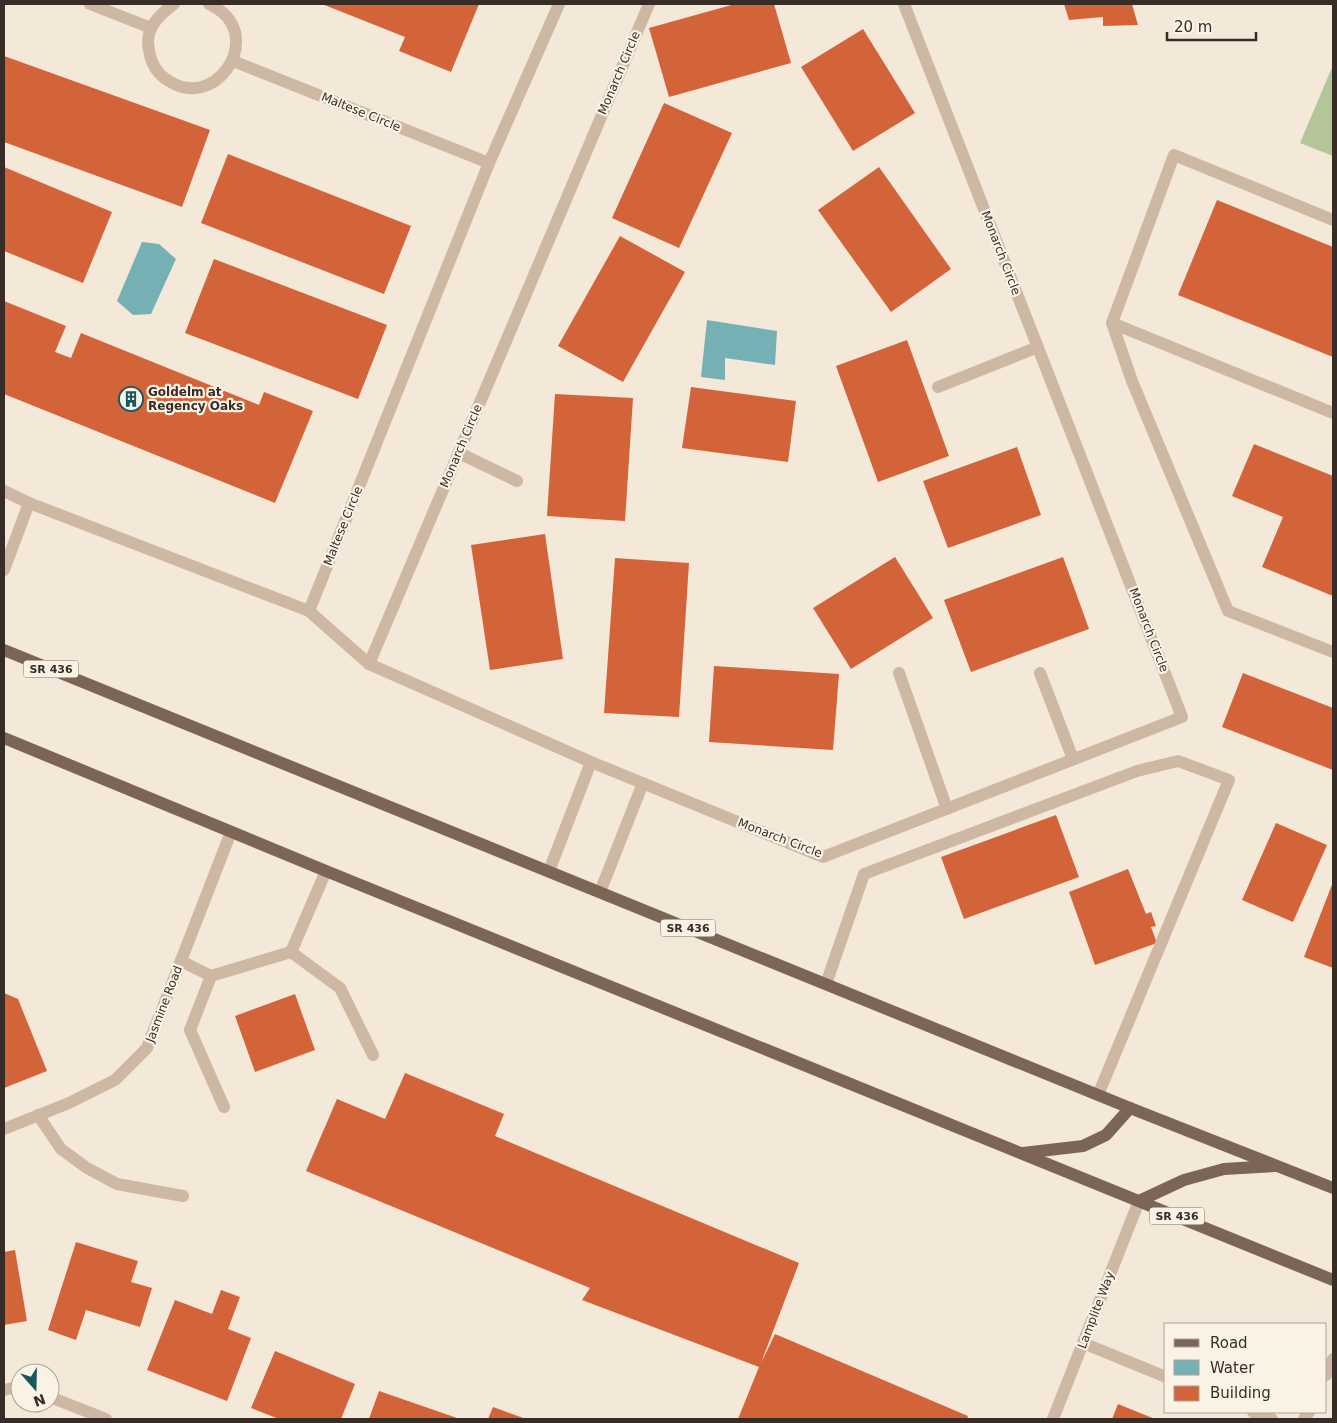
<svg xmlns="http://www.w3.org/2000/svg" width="1337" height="1423" font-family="'DejaVu Sans',sans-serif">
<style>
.green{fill:#b4c598}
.water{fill:#75b0b4}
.building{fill:#d36339}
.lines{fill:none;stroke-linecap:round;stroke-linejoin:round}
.minor{stroke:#ceb8a4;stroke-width:12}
.major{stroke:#7c6456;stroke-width:12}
.labels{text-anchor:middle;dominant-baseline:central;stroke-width:4.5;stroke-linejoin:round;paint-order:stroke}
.shield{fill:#fbf2e6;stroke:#726860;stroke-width:1}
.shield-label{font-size:11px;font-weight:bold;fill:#382d26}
.street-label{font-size:12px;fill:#382d26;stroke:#fbf2e6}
.poi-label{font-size:12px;font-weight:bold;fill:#382d26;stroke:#fbf2e6;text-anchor:start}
</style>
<rect width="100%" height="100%" fill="#f4e8d9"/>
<!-- green -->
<polygon class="green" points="1333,65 1333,156 1300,143"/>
<!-- water -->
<g class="water">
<polygon points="142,242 159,244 176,259 151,314 133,315 117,301"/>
<polygon points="707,320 777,331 775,365 725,358 725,380 701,377"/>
</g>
<!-- building -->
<g class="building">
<polygon points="322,4 479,4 451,72 399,51 405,37"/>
<polygon points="735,4 774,4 791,63 669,97 649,28"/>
<polygon points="1064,4 1132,4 1138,25 1103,26 1103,17 1069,20"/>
<polygon points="863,29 915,113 853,151 801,67"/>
<polygon points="4,56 210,130 182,207 4,142"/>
<polygon points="664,103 732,133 679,248 612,218"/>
<polygon points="228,154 411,226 384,294 201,223"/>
<polygon points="4,167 112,212 83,283 4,251"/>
<polygon points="879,167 951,269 891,312 818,210"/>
<polygon points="1217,200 1333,247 1333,357 1178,295"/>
<polygon points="620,236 685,272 623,382 558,346"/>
<polygon points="214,259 387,325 358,399 185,333"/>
<polygon points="4,301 66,326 55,352 71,358 81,333 259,405 264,392 313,411 275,503 4,394"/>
<polygon points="907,340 949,456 878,482 836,366"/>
<polygon points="691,387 796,401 788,462 682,448"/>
<polygon points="555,394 633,398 625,521 547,516"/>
<polygon points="1254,444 1333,476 1333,596 1262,567 1283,517 1232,496"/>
<polygon points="1017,447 1041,515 948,548 923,481"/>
<polygon points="545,534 563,659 490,670 471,545"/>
<polygon points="895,557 933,618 851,669 813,608"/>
<polygon points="1063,557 1089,629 971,672 944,600"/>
<polygon points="615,558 689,563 679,717 604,713"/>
<polygon points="714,666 839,674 833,750 709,742"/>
<polygon points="1243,673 1333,708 1333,770 1222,727"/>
<polygon points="1056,815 1079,877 964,919 941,857"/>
<polygon points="1276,823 1327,845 1293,922 1242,900"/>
<polygon points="1128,869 1146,914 1151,912 1156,926 1151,927 1157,943 1095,965 1069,892"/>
<polygon points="1333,882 1333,968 1304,957"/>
<polygon points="4,993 18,999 47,1071 4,1088"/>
<polygon points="295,994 315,1050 255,1072 235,1016"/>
<polygon points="405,1073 504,1114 495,1136 799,1263 761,1363 775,1334 968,1416 967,1419 738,1419 759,1367 582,1300 590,1288 306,1171 337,1099 385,1119"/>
<polygon points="76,1242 138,1261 131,1282 152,1288 140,1327 86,1310 76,1340 48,1330"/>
<polygon points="15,1250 27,1321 4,1325 4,1252"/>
<polygon points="221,1290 240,1297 228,1329 251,1338 227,1401 147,1370 175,1300 212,1314"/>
<polygon points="275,1351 355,1384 341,1419 279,1419 251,1408"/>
<polygon points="379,1391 460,1419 369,1419"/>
<polygon points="1118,1404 1155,1419 1112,1419"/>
<polygon points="493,1407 526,1419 488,1419"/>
</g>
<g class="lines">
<!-- minor -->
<g class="minor">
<polyline points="90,4 151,28"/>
<path d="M174,4C159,15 144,29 149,50C151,64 157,74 169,81C214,110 260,44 222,12C218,9 213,6 209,4"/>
<polyline points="649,4 369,664 591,762 823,857 1182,717 904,4"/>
<polyline points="233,61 489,163"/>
<polyline points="1333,220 1174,155 1112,323 1132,381 1228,611 1333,652"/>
<polyline points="1112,323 1333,413"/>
<polyline points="938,387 1038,347"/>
<polyline points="459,453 517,481"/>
<polyline points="4,491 29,503 309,611 489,163 559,4"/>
<polyline points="4,570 29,503"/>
<polyline points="309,611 369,664"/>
<polyline points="899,673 947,809"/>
<polyline points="1040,673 1073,759"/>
<polyline points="326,871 291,952 340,988 373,1055"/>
<polyline points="549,871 591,762"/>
<polyline points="600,892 643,783"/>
<polyline points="181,961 211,976 190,1030 224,1107"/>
<polyline points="211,976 291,952"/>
<polyline points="826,984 864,874 1137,771 1178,761 1229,780 1098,1095"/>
<polyline points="38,1115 61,1149 87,1168 117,1184 183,1196"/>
<polyline points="4,1129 69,1103 115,1080 147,1048 231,832"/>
<polyline points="1083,1343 1166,1377"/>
<polyline points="1326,1375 1333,1359"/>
<polyline points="4,1390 13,1388 20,1390"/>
<polyline points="50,1397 106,1419"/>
<polyline points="1253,1412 1272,1419"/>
<polyline points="1053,1419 1139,1201"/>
<polyline points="1304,1419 1309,1412"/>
</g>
<!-- major -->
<g class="major">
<polyline points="4,650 1130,1108 1333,1188"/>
<polyline points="4,738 326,871 1333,1280"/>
<polyline points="1023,1153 1083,1146 1106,1135 1130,1108"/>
<polyline points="1139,1201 1184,1180 1224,1169 1274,1166"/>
</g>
</g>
<!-- icons -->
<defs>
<symbol id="building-ring" viewBox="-11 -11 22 22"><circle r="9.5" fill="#fbf2e6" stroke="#17585e" stroke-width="1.5"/><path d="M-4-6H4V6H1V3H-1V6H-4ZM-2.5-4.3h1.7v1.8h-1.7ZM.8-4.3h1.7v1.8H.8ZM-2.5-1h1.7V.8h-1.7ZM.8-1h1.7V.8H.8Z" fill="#17585e"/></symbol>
</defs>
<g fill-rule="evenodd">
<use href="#building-ring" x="117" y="385" width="28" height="28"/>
</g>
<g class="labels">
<!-- shield labels -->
<g class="shield">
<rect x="23.5" y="660.5" width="55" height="17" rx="4"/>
<rect x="660.5" y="919.5" width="55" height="17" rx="4"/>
<rect x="1149.5" y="1207.5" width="55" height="17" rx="4"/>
</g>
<g class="shield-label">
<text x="51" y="669">SR 436</text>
<text x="688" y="928">SR 436</text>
<text x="1177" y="1216">SR 436</text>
</g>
<!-- street labels -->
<g class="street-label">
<text transform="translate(619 73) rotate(-67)">Monarch Circle</text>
<text transform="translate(361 112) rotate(22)">Maltese Circle</text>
<text transform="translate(1001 253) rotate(69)">Monarch Circle</text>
<text transform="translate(461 446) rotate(-67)">Monarch Circle</text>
<text transform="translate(343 526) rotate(-68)">Maltese Circle</text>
<text transform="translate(1149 630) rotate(69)">Monarch Circle</text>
<text transform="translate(780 838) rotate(21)">Monarch Circle</text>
<text transform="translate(164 1004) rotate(-69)">Jasmine Road</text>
<text transform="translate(1096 1310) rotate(-69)">Lamplite Way</text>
</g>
<!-- poi labels -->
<g class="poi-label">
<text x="148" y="392">Goldelm at<tspan x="148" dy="14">Regency Oaks</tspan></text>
</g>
</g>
<!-- border -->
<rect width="1337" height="1423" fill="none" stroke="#382d26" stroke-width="10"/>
<!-- legend -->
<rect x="1164" y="1323" width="162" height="90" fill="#fbf2e6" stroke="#ada399"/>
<rect x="1174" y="1339" width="25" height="8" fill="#7c6456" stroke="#ada399"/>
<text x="1210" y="1348" font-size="15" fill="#382d26">Road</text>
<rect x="1174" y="1360" width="25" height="15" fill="#75b0b4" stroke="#ada399"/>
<text x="1210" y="1373" font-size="15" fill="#382d26">Water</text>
<rect x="1174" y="1386" width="25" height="15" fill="#d36339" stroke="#ada399"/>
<text x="1210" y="1398" font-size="15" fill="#382d26">Building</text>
<!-- north arrow -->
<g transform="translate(35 1388) rotate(160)"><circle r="24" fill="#fbf2e6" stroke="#ada399"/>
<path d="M0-4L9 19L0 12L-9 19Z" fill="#17585e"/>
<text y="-8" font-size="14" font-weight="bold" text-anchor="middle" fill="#382d26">N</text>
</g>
<!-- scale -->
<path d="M1167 32v8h89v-8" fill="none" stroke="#382d26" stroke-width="2.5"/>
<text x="1174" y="32" font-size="15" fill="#382d26" stroke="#fbf2e6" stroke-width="4" paint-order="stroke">20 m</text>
</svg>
